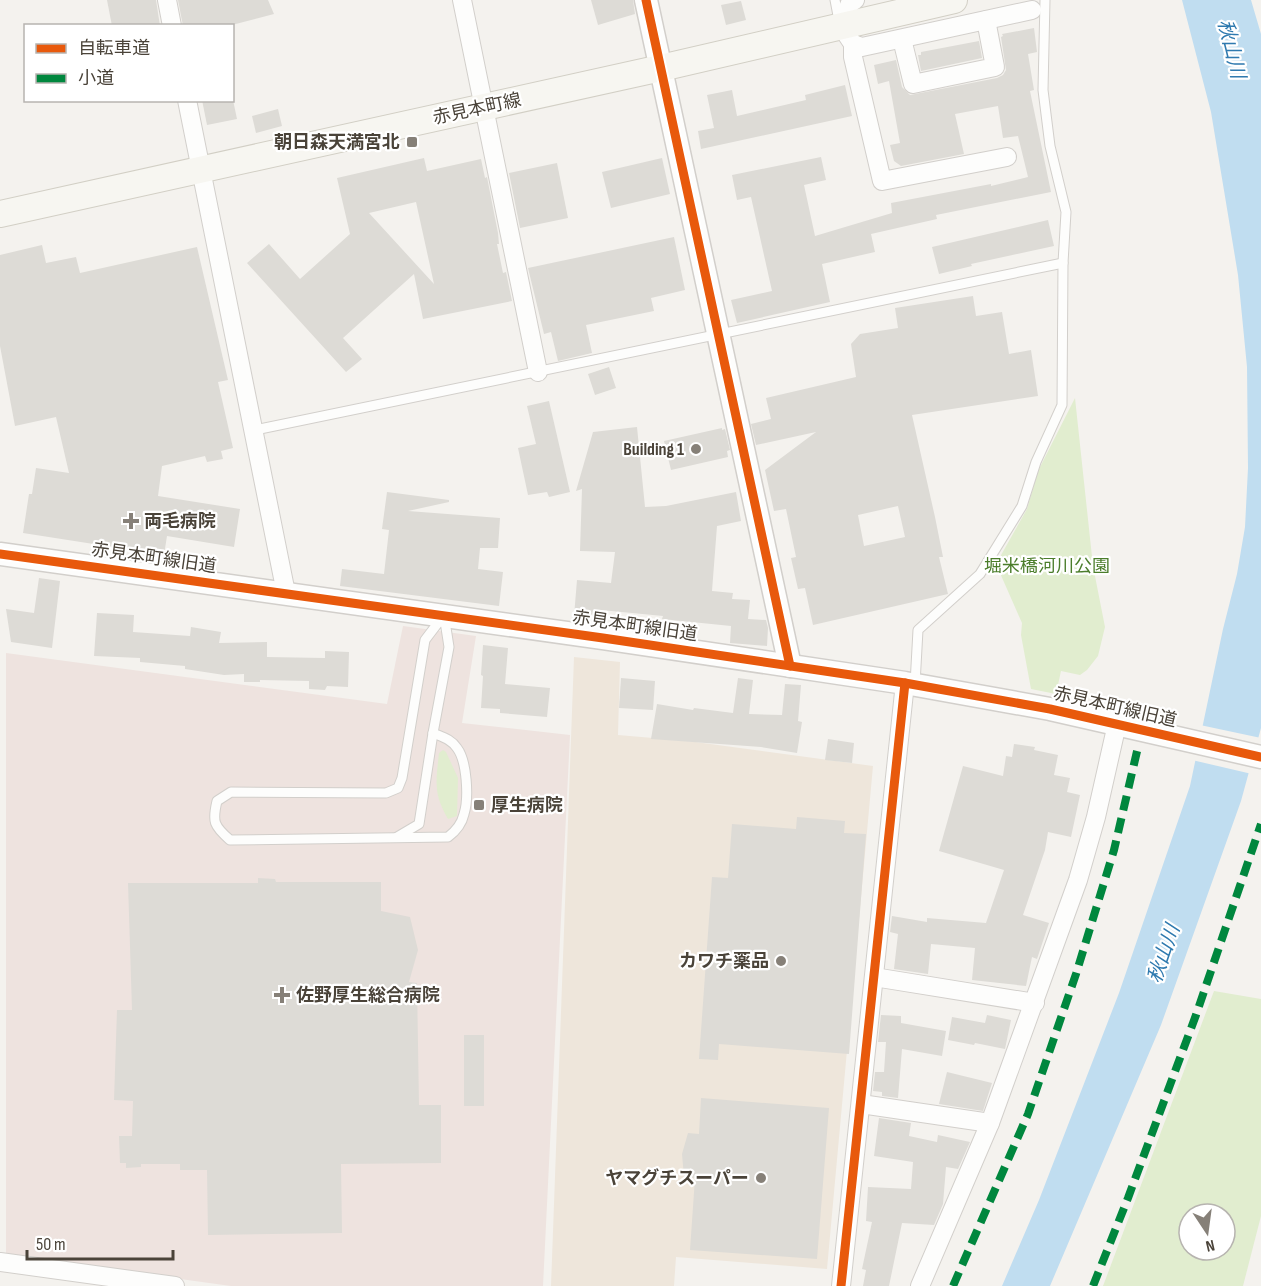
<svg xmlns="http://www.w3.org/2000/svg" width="1261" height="1286" font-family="'Sofia Sans Condensed','Noto Sans JP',sans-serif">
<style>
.commercial{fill:#eee6db}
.medical{fill:#eee3df}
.green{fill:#e1edcf;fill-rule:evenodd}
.water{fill:#c0ddf0}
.pier{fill:#f4f2ee}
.building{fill:#dddbd6;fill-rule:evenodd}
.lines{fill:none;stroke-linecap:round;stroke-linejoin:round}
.service-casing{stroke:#d2cfcb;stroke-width:11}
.minor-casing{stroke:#d2cfcb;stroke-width:20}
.tertiary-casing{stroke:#d2cfcb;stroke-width:25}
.secondary-casing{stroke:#d2cfc5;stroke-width:28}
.service{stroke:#fdfdfc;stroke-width:9}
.minor{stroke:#fdfdfc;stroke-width:18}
.tertiary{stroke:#fdfdfc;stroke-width:22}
.secondary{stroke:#f7f6f1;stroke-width:26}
.quiet{stroke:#00873e;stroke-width:8;stroke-dasharray:15 8;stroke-linecap:butt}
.cycleway-casing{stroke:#fff;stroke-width:13}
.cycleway{stroke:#e8590c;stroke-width:9}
.poi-dot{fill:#868078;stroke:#fff;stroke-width:2}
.labels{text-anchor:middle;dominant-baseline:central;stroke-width:4.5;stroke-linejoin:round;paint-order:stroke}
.street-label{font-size:18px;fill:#4a4339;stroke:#fff}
.poi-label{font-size:18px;font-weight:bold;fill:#4a4339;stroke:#fff;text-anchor:end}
.park-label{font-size:18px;fill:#4b7d2b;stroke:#fff}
.water-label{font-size:20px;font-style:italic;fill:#2f7aaf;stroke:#fff}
</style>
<rect width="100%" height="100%" fill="#f4f2ee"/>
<!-- commercial -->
<polygon class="commercial" points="574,657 620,662 618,735 688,741 873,766 827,1269 676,1257 674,1286 551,1286"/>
<!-- medical -->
<polygon class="medical" points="403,626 476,636 462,723 570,735 543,1286 231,1286 6,1255 6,653 387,704"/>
<!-- green -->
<g class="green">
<polygon points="1075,398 1093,566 1105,627 1098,656 1087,670 1080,675 1061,671 1056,694 1031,689 1021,635 1022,623 996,564 1027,509 1038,471"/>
<path d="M443,750L446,752L458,778L457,816L448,819C433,793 436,782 439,753Z"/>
<path d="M1214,991L1261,999V1216L1243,1286H1103ZM1189,1214H1225V1250H1189Z"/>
</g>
<!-- water -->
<polygon class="water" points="1182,0 1251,0 1261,34 1261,728 1241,801 1161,1025 1050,1286 1002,1286 1039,1200 1119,993 1190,786 1223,629 1237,574 1245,527 1248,468 1247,367 1238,275 1211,112"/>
<!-- pier -->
<polygon class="pier" points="1200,725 1261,738 1252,774 1192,760"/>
<!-- building -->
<g class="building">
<polygon points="107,0 156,0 160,26 112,26"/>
<polygon points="178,0 268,0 274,14 228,26 183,26"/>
<polygon points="591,0 633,0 635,14 598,25"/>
<polygon points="741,1 746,20 726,25 721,5"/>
<polygon points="1034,28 1037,52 1028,54 1034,90 1030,91 1051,192 936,215 937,219 871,234 875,252 822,264 830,302 737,323 731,300 772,291 751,197 737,200 732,175 821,157 826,180 804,185 815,236 892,213 891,203 991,184 991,186 1028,177 1018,136 1003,138 998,106 955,114 964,154 901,166 894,161 890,145 900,143 889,81 878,84 874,65 896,60 902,87 910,95 997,78 1003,75 1006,70 1001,37 1003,36 1002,34"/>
<polygon points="979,41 982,58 921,71 918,55 921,55 921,52"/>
<polygon points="845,85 852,116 701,149 698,131 714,128 707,95 732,90 737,116 806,100 805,95"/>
<polygon points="202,100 233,100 237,119 207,125"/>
<polygon points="278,109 282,126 256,133 252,116"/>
<path d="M424,158L427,171L481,159L485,178L487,177L498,233L499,244H497L503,273L506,272L512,301L423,319L414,274L343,338L362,359L346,372L247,263L269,244L300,279L350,234L337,178ZM416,202L434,284L369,213Z"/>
<polygon points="662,158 670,194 611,208 602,172"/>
<polygon points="557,163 568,218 520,228 509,173"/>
<polygon points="1048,220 1054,246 971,264 972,266 939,274 932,247"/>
<polygon points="674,237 685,290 651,298 654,311 586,325 592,353 558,361 551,332 544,334 528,268"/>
<polygon points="42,245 46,263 76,257 80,273 197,247 228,380 218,382 233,448 221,451 223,459 207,462 205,456 162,466 158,496 240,509 234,547 167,536 164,555 23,533 29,494 32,494 36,468 69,473 56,417 15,426 0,346 0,255"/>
<path d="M973,296L976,316L1002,312L1009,354L1031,350L1038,396L912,415L935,517L943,557H939L948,594L813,625L805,588L798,589L791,558L796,557L786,509L774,511L765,470L816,432L756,445L751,424L771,419L766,398L856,377L851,344L860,334L898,328L895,308ZM898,506L905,537L864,546L858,515Z"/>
<polygon points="609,367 616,388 595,395 588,374"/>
<polygon points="549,401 570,492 549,497 547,492 528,495 518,448 536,444 527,406"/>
<polygon points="637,427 645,507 666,506 736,492 741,521 717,526 712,591 733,593 732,599 750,600 748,619 766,620 768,628 767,646 730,643 731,626 662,619 663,616 601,610 600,619 574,616 577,580 611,583 615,552 580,551 582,489 576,491 593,432"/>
<polygon points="722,428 722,430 725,429 730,450 727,451 728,457 671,470 664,441"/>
<polygon points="387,492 449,500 449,502 408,511 500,518 498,548 480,548 478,569 503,572 499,606 340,586 342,569 384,574 389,530 382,529"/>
<polygon points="39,578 60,581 52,648 11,642 6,609 34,613"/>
<polygon points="97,613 134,615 133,632 190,636 191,627 221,632 219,643 267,642 267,657 325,658 325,651 349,652 348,687 327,686 325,690 309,689 309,681 260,680 260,682 244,682 244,674 224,675 185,669 185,666 140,662 140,658 94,656"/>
<polygon points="483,645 508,648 505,684 550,688 547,717 500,713 500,709 481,708 483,676 481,675"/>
<polygon points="621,678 655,681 653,710 619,708"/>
<polygon points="738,678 753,680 749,714 782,715 785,684 801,685 798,721 802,722 797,753 761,747 651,739 657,704 693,710 694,708 733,713"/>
<polygon points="828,739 854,743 852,763 825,760"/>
<polygon points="1014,744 1035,747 1034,750 1058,755 1054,775 1070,778 1067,792 1080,795 1071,837 1048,832 1045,850 1023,915 1049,923 1037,959 1032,957 1026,986 972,980 975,948 931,944 928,974 894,969 898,934 890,932 892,916 927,922 927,918 986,923 1004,870 939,851 963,766 1003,776 1006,756 1012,757"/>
<polygon points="797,817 845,821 844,833 866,834 849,1054 719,1044 718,1060 699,1059 712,877 728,878 732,824 796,829"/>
<polygon points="258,878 275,879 276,882 381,882 381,911 410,917 418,950 409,982 417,983 419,1105 441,1105 441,1163 341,1164 342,1233 208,1235 207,1170 180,1170 180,1164 141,1164 141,1167 126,1168 126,1163 120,1163 119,1136 132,1136 133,1101 114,1100 117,1010 132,1010 128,883 258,883"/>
<polygon points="881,1015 901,1016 901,1023 946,1031 942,1056 902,1049 898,1098 882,1096 882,1092 873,1091 875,1072 884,1072 886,1042 878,1042"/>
<polygon points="987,1015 1011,1020 1005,1049 975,1043 974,1045 948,1040 952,1017 985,1023"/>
<rect x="464" y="1035" width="20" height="71"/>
<polygon points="947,1072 992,1083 983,1111 939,1104"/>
<polygon points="701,1098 829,1108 817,1259 690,1250 695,1178 684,1177 682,1154 688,1133 699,1134"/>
<polygon points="879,1118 911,1123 909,1136 937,1142 938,1135 970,1142 958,1169 946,1167 943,1204 934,1225 902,1223 889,1286 863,1286 866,1270 862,1269 872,1222 866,1221 868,1187 911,1189 913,1162 874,1156"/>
</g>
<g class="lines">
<defs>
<g id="service">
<polyline points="835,0 839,21"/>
<polyline points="255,430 1063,263"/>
<path d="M444,615L449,647L433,733C442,737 451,739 457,748C467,761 469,798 464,814C462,823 456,831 448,837L230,840C214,826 212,822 217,801L231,792L386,793L398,788L402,778L425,640Z"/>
<polyline points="915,684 918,630 980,574 1022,506 1036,462 1062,405 1063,263 1066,212 1050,146 1043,90 1045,0"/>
<polyline points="397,837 419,824 433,733"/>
</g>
<g id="minor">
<polyline points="167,0 172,26"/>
<polyline points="462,0 538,372"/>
<polyline points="855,0 850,3 841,26 853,44 862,47 1032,10"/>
<polyline points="902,39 913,84 995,67 986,20"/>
<polyline points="853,44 853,57 882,181 1007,157"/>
<polyline points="187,100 286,593"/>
<polyline points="874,977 1035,1003"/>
<polyline points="861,1104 990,1123"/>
<polyline points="0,1262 175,1286"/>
<polyline points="841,1286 905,683"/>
<polyline points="920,1286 990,1123 1078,880 1096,817 1117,724"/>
</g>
<g id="tertiary">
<polyline points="646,0 790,666"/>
<polyline points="0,554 603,638 905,683 1050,709 1261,757"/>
</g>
<polyline id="secondary" points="0,214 661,68 954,0"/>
</defs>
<!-- service casing -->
<use href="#service" class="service-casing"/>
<!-- minor casing -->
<use href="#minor" class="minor-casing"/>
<!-- tertiary casing -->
<use href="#tertiary" class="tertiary-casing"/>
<!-- secondary casing -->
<use href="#secondary" class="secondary-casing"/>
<!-- service -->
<use href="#service" class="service"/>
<!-- minor -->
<use href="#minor" class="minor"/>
<!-- tertiary -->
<use href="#tertiary" class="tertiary"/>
<!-- secondary -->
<use href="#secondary" class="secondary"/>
<!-- quiet -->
<g class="quiet">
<polyline points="953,1286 1028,1114 1076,974 1114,850 1138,747"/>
<polyline points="1093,1286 1128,1198 1196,1015 1261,824"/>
</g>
<defs>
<g id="cycleway">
<polyline points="646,0 790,666"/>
<polyline points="0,554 603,638 905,683 1050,709 1261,757"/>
<polyline points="841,1286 905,683"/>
</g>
</defs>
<!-- cycleway casing -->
<use href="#cycleway" class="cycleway-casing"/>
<!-- cycleway -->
<use href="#cycleway" class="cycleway"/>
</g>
<!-- markers -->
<g class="poi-dot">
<rect x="406" y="136" width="12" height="12" rx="3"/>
<circle cx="696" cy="449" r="6"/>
<path d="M128 512h6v6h6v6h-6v6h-6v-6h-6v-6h6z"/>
<rect x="473" y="799" width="12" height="12" rx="3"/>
<circle cx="781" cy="961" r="6"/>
<path d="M279 986h6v6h6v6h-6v6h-6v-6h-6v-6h6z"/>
<circle cx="761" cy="1178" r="6"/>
</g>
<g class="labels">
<!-- street labels -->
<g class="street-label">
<text transform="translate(477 109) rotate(-12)">赤見本町線</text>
<text transform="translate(154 558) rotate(8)">赤見本町線旧道</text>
<text transform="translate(635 626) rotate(8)">赤見本町線旧道</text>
<text transform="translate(1115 707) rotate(13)">赤見本町線旧道</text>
</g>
<!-- poi labels -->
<g class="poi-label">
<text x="400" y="142">朝日森天満宮北</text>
<text x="684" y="449">Building 1</text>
<text x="144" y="521" text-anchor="start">両毛病院</text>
<text x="491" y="805" text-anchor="start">厚生病院</text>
<text x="769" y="961">カワチ薬品</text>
<text x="296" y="995" text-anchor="start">佐野厚生総合病院</text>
<text x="749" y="1178">ヤマグチスーパー</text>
</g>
<!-- park labels -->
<g class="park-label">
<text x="1047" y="566">堀米橋河川公園</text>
</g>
<!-- water labels -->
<g class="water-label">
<text transform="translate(1231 49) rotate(76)">秋山川</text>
<text transform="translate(1164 954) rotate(-71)">秋山川</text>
</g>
</g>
<!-- legend -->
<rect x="24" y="24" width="210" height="78" fill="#ffffff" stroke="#b7b4b0" stroke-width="1.5"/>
<rect x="36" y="44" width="30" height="9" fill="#e8590c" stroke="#b7b4b0" stroke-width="1.5"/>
<text x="78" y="54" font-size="18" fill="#4a4339">自転車道</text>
<rect x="36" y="74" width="30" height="9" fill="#00873e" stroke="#b7b4b0" stroke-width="1.5"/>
<text x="78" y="84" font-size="18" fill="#4a4339">小道</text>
<!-- north arrow -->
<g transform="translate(1207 1232) rotate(167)"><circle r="28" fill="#ffffff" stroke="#b7b4b0" stroke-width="1.5"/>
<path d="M0-4.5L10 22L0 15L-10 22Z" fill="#868078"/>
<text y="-9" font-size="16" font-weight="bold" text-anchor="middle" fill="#4a4339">N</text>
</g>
<!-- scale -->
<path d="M27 1250v9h146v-9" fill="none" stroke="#4a4339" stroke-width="3"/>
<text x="36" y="1250" font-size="18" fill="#4a4339" stroke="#ffffff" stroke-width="4.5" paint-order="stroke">50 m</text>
</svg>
